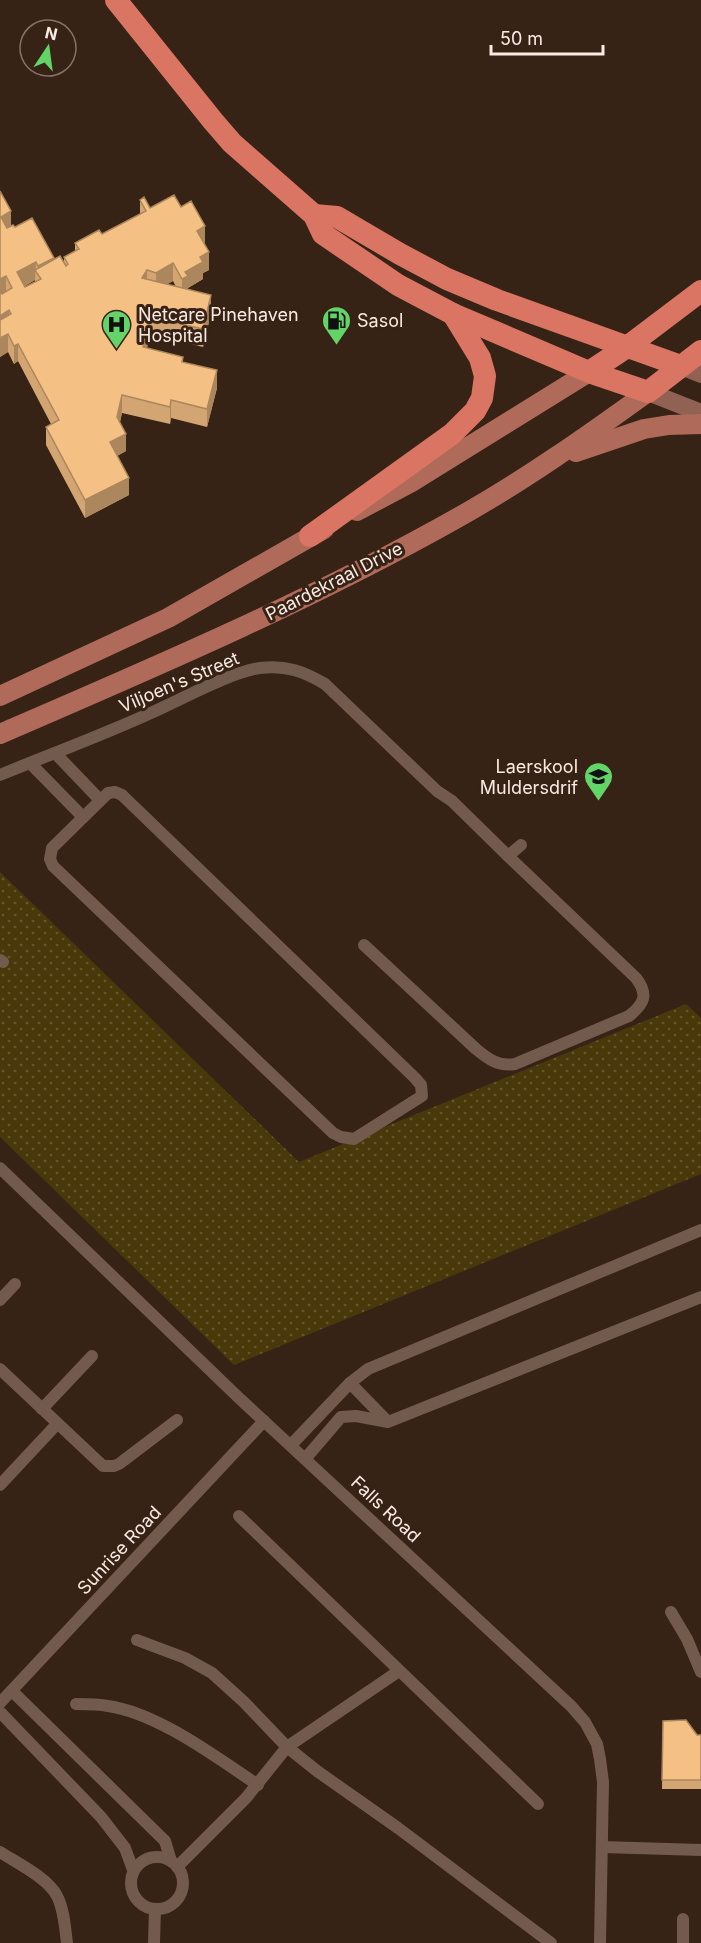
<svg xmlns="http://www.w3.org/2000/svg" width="701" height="1943" font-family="Inter,sans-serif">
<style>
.grass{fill:url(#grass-dots)}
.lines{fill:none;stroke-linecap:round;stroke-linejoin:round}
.street{stroke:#725a4c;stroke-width:12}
.secondary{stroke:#916253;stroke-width:18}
.primary{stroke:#b06a59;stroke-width:20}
.highway{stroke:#d97562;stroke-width:22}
.wall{fill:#d3a572;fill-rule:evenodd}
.shaded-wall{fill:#ac865c}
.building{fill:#f5c084;stroke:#ac865c;stroke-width:1.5}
.labels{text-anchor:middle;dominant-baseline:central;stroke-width:6;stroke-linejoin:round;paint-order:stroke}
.poi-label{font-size:18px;fill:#f9eae2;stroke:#372216;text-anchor:start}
.street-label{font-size:18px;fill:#f9eae2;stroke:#372216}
</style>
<defs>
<pattern id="grass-dots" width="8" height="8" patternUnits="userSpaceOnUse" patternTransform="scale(1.5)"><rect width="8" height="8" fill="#493809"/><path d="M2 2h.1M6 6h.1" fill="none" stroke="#64552d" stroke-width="1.8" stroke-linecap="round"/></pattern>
</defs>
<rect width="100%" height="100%" fill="#372216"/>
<!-- grass -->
<polygon class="grass" points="0,872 299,1162 686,1004 701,1018 701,1174 234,1365 0,1137"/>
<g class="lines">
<!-- street -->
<g class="street">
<polyline points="55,753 100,800"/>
<polyline points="30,763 83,817"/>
<path d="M0,775C51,754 103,735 153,712C182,699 231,672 260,668C286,665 303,671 325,684L437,791L452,801L508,856L521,845"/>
<polygon points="115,792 122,795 415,1078 421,1085 422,1096 354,1139 341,1137 333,1133 53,866 50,859 52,848 108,793"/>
<path d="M364,945L476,1049C488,1059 499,1067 515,1064L629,1016C644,1004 649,995 636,978L508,856"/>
<polyline points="0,960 3,962"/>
<polyline points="0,1168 239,1398 571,1706 585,1722 597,1744 600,1759 603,1782 600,1943"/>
<polyline points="0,1300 15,1284"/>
<polyline points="0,1369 103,1466 114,1466 119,1464 177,1420"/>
<polyline points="350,1383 387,1421"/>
<polyline points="42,1409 92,1356"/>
<polyline points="291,1445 350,1383 368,1369 701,1230"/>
<polyline points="305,1459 341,1417 356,1416 388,1422 701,1297"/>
<polyline points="0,1485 57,1424"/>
<polyline points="239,1516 538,1804"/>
<polyline points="671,1612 687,1639 701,1672"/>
<polyline points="137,1640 185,1658 212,1673 244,1702 287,1747 317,1771 398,1828 551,1943"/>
<polyline points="12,1691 165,1841 171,1861"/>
<polyline points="0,1703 264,1421"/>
<path d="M76,1704C87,1704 98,1704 108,1706C158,1713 217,1758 258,1785"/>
<polyline points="0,1712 101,1817 125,1848 133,1870"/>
<polyline points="602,1847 701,1850"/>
<path d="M0,1852C17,1863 48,1878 57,1896C64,1909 65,1928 67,1943"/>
<circle cx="157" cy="1883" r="26"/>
<polyline points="177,1867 246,1798 287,1747 399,1671"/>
<polyline points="154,1943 155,1909"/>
<polyline points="683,1943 683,1919"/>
</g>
<!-- secondary -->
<g class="secondary">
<polyline points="681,366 701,374"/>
<polyline points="648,392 701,413"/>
</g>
<!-- primary -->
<g class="primary">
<polyline points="576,452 644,429 669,425 701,424"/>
<polyline points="357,511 410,483 589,372"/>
<polyline points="0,696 168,618 324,529"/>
<path d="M0,734C155,667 312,600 459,517C525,480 587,436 648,392"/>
</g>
<!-- highway -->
<g class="highway">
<polyline points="116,0 213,121 232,143 314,215 323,234 398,285 453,314 589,372 648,392 701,351"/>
<polyline points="314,215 337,217 400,254 447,279 497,300 681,366"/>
<polyline points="589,372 627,347 701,291"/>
<polyline points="310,536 452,434 475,411 482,398 485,376 480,358 453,314"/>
</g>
</g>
<!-- wall -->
<g class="wall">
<path d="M0,191L11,226L15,227L54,259L64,263V257L75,251V243L102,234L140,214V200L150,208L181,207L205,244L209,270L203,273V279L188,288V289L211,313L203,347L150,334L147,348L183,362L217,388L207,427L171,418L170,424L122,413L120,422L126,451L117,456L129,495L85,518L46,445V427L51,424L18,361L14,364L8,352L0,357ZM35,280V282L25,287V286ZM173,281L176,287L167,284Z"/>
<polygon points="663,1721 697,1735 701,1735 701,1789 662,1789"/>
</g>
<!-- shaded-wall -->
<g class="shaded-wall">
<polygon points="11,211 11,229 1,234 1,217"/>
<polygon points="205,226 205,244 197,249 197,231"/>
<polygon points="209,252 209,270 203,273 203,279 188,288 188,294 182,297 182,279 185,272 200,257"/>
<polygon points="54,258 54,275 38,275 38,266"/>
<polygon points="36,262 35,280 17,290 17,272"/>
<polygon points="173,263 173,281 156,291 156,273"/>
<polygon points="147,270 147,288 142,278"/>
<polygon points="6,276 6,294 0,297 0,279"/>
<polygon points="211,295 211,313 203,347 203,329"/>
<polygon points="9,310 9,328 0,333 0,316"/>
<polygon points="150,317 150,334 143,365 143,347"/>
<polygon points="8,334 8,352 0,357 0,339"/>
<polygon points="18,344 18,361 14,364 14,346"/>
<polygon points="217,370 217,388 207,427 207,409"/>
<polygon points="122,395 122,413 117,435 117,417"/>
<polygon points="171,400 171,418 170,424 170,407"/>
<polygon points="126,434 126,451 110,460 110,442"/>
<polygon points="129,478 129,495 85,518 85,500"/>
</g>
<!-- building -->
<g class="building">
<polygon points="0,191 11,211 1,217 7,228 13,225 15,227 32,218 54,258 38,266 36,262 17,272 25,287 41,279 35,270 60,256 66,266 68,264 64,257 79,249 75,243 99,230 102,234 146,211 140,200 144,197 150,208 174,195 181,207 191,201 205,226 197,231 209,252 200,257 203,262 185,272 188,276 182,279 173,263 156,273 147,270 142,278 211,295 203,329 150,317 143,347 183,357 182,362 217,370 207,409 171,400 170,407 122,395 117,417 126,434 110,442 129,478 85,500 46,427 59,420 18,344 14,346 8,334 0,338 0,320 11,314 9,310 0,316 0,291 2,294 12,288 6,276 0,279"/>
<polygon points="686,1720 697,1735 701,1735 701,1780 662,1780 663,1721"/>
</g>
<!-- icons -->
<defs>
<symbol id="fuel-pin" viewBox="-11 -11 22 30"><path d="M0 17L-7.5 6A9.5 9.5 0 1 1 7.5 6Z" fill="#63d468" stroke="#372216"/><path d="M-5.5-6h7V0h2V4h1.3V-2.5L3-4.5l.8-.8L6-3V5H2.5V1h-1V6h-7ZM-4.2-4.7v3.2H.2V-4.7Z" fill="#111"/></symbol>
<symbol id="hospital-pin" viewBox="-11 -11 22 30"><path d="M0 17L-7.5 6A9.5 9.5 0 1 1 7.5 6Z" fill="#63d468" stroke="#372216"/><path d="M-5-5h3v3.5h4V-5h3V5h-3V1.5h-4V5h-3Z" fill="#111"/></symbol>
<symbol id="school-pin" viewBox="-11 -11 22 30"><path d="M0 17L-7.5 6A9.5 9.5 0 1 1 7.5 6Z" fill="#63d468" stroke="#372216"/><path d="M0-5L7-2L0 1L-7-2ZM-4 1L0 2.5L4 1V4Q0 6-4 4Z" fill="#111"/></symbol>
</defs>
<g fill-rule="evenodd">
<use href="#fuel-pin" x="320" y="304" width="33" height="45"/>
<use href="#hospital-pin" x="100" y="308" width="33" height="45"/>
<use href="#school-pin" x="582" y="760" width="33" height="45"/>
</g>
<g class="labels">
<!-- poi labels -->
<g class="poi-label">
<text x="138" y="314">Netcare Pinehaven<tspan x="138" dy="21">Hospital</tspan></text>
<text x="357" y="320">Sasol</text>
<text x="578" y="766" text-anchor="end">Laerskool<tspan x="578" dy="21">Muldersdrif</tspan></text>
</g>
<!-- street labels -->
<g class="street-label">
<text transform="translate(334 581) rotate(-27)">Paardekraal Drive</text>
<text transform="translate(179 682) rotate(-23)">Viljoen's Street</text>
<text transform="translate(386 1509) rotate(43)">Falls Road</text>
<text transform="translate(119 1550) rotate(-47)">Sunrise Road</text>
</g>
</g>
<!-- north arrow -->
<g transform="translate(48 48) rotate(13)"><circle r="28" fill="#372216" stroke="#857268" stroke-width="1.5"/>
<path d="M0-4.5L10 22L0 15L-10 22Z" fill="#63d468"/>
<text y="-9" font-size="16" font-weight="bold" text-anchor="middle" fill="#f9eae2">N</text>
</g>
<!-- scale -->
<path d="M491 45v9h112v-9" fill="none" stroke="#f9eae2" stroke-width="3"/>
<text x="500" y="45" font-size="18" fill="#f9eae2" stroke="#372216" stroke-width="4.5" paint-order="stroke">50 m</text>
</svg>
